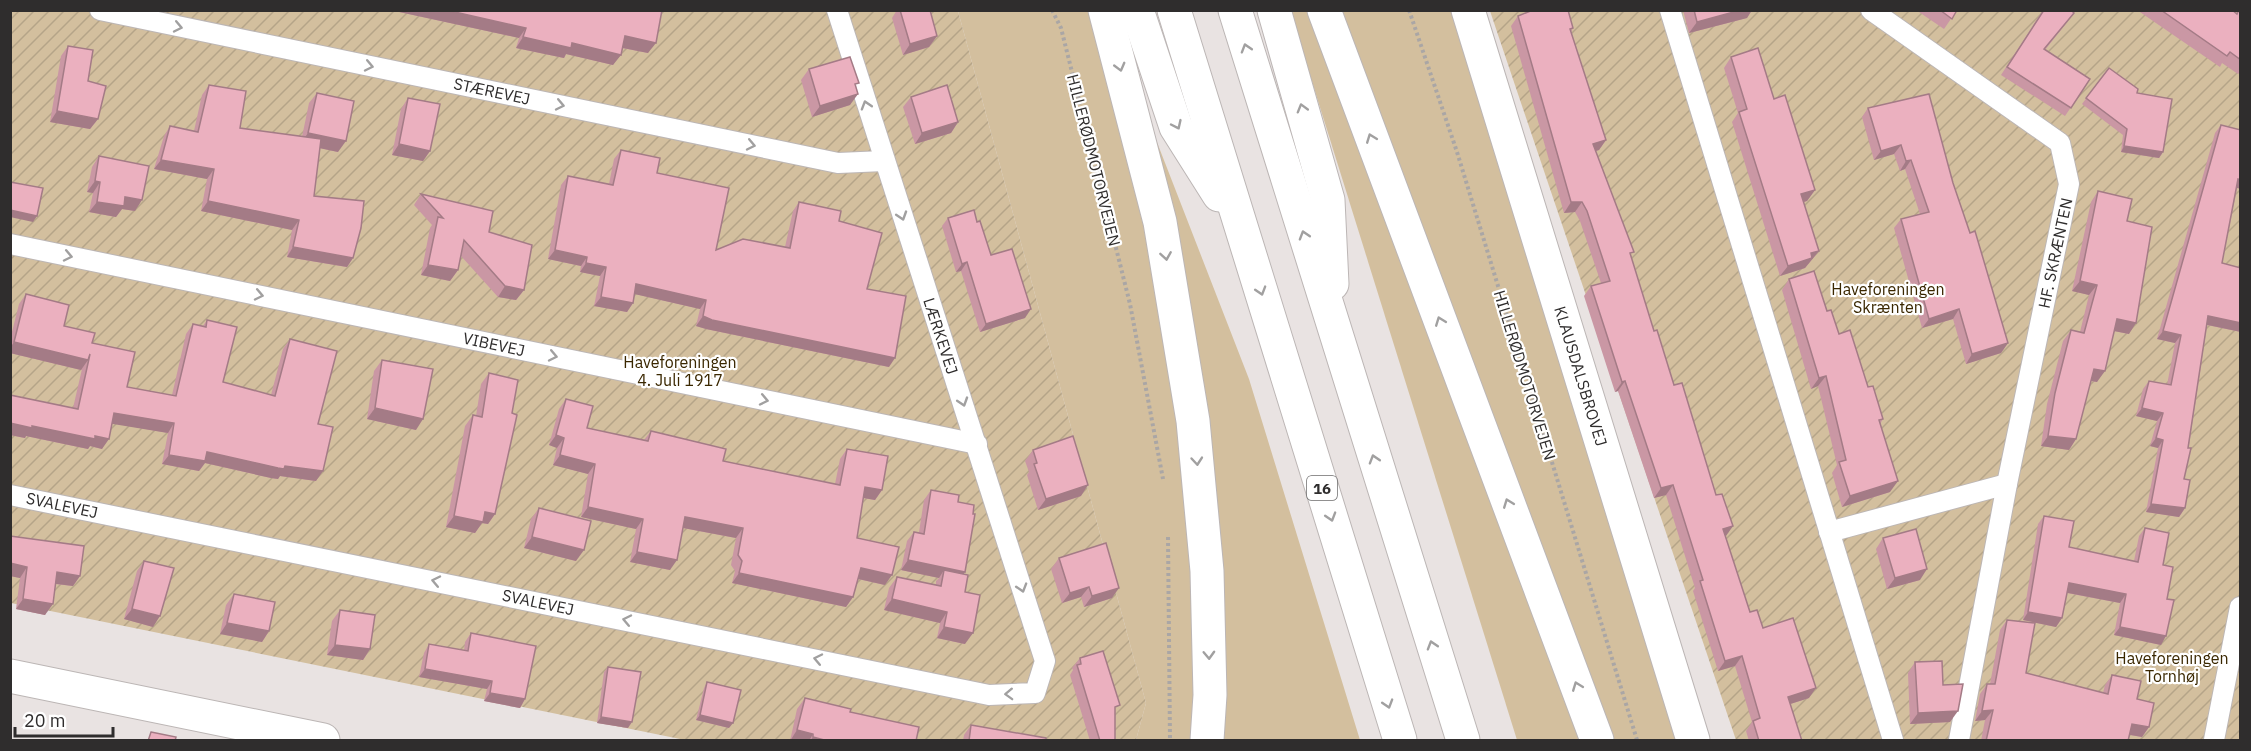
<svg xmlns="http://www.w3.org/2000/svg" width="2251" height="751" font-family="'IBM Plex Sans',sans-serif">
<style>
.grass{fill:#d3bf9e}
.garden{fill:url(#garden-furrows)}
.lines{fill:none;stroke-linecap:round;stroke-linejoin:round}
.lane-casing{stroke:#bcb6b5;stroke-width:22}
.street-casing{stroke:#bcb6b5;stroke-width:35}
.secondary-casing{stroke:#bcb6b5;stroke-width:35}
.highway-casing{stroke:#bcb6b5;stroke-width:35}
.path{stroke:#aaa6a5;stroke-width:4;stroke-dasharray:3 3;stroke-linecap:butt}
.lane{stroke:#fff;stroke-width:20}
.street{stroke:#fff;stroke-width:33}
.secondary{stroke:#fff;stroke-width:33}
.highway{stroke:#fff;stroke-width:33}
.wall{fill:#ca97a4}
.shaded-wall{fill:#a47b86}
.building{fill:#ebb0bf;stroke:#a47b86;stroke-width:1.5}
.oneway{stroke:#a1a0a0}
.labels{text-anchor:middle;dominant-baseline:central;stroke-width:4.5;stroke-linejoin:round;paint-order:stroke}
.shield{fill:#fff;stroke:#6d6c6c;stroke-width:1.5}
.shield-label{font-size:15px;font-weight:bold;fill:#2f2d2d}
.street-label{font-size:16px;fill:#2f2d2d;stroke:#fff}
.park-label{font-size:16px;fill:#3a2700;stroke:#fff}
</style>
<defs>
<pattern id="garden-furrows" width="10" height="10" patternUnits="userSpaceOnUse" patternTransform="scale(1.5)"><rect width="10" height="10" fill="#d3bf9e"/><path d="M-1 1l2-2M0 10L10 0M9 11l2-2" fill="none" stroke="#b5a488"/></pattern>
</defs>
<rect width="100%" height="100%" fill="#e9e3e2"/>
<!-- grass -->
<g class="grass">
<polygon points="958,11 1106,11 1249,379 1360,740 1136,740 1146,703"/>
<polygon points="1290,11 1460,11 1683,740 1517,740"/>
</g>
<!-- garden -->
<g class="garden">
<polygon points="10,11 958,11 1146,703 1136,740 685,740 11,603"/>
<polygon points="1490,11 2240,11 2240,740 1736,740"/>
</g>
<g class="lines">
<defs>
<g id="lane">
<polyline points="100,10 838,163 884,161"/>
<polyline points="1670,10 1893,740"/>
<polyline points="1871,10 2060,143 2069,184 2007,484 1959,740"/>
<polyline points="10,244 977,444"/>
<polyline points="10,495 989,695 1035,693 1045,661 837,10"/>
<polyline points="1829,532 2007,484"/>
<polyline points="2214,740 2240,607"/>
</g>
<polyline id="street" points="1468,10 1693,740"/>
<polyline id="secondary" points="10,676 323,740"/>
<g id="highway">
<polyline points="1105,10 1160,222 1193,421 1207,571 1210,695 1207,740"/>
<polyline points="1137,10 1176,127 1219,195"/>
<polyline points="1174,10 1400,740"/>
<polyline points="1235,10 1463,740"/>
<polyline points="1274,10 1328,200 1332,284"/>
<polyline points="1324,10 1597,740"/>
</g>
</defs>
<!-- lane casing -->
<use href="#lane" class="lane-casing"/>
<!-- street casing -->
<use href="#street" class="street-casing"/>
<!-- secondary casing -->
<use href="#secondary" class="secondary-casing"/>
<!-- highway casing -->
<use href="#highway" class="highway-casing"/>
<!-- path -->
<g class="path">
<polyline points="1052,10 1061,28 1130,304 1163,479"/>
<polyline points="1409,10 1457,152 1637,740"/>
<polyline points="1168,537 1170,740"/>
</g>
<!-- lane -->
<use href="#lane" class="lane"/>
<!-- street -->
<use href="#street" class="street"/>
<!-- secondary -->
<use href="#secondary" class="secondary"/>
<!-- highway -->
<use href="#highway" class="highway"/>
</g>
<!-- wall -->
<g class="wall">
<polygon points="390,10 662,10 648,53 622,48 613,65 566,54 564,58 516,48 519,38"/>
<polygon points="897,10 930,10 937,36 929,47 903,55 892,18"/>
<polygon points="1683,10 1752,10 1747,18 1689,33"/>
<polygon points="1916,10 1957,10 1944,29"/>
<polygon points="2043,10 2068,21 2045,50 2090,79 2065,116 2001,75"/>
<polygon points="2137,10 2232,10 2237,14 2241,10 2241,71 2238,74 2222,63 2220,67"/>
<polygon points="1518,16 1573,28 1571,32 1606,140 1599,150 1596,151 1631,256 1654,331 1716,495 1733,526 1725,536 1750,612 1763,628 1809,698 1790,704 1802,741 1749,741 1746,731 1752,722 1735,666 1718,671 1693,591 1695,588 1666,495 1654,498 1618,391 1615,392 1584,296 1591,286 1601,283 1580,221 1575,212 1564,213 1511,26"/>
<polygon points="68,46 88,81 98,119 90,129 50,122 61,56"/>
<polygon points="1731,57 1774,99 1815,190 1807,201 1803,202 1819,251 1805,268 1780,276 1732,122 1738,113 1724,68"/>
<polygon points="2109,68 2137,93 2163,152 2159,158 2121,152 2123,135 2082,104"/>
<polygon points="809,69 856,87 850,105 812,117 801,80"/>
<polygon points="209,85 240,128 302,137 309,103 317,93 338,152 320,148 314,196 353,258 347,267 287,257 292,230 201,211 207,179 154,169 164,136 170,126 194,131 202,95"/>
<polygon points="911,97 958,122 951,133 915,144 903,107"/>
<polygon points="408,98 430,151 423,161 392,155 401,109"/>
<polygon points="1868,108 1953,183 2008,343 2001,353 1966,364 1953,319 1922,328 1894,228 1901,219 1920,214 1905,169 1900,171 1894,154 1874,160 1862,117"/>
<polygon points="2221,125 2237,188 2222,263 2241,268 2241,332 2207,325 2184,479 2185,508 2179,517 2146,512 2158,448 2150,446 2157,421 2136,416 2143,389 2149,381 2167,385 2175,343 2157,339 2215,133"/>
<polygon points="621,150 657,173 716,250 785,247 793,211 799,202 839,221 867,289 889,367 706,329 696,326 700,309 635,294 633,303 627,312 594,306 600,276 580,272 581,266 548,259 561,185 568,176 609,184 614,159"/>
<polygon points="99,156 135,211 122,209 116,217 89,212 93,193 87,192 92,167"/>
<polygon points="2098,191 2127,221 2129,334 2114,331 2097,382 2091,381 2076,439 2069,450 2041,446 2047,404 2063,341 2071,330 2080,332 2089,295 2072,291 2091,202"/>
<polygon points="421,194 489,232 524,290 516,300 498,297 461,256 458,270 450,281 421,275 430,228 432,225 414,205"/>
<polygon points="948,218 977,222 991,255 1025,318 980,332 961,271 956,272 942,226"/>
<polygon points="1789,279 1827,311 1868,387 1883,419 1880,424 1890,492 1842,507 1832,473 1837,465 1818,386 1811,389 1782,290"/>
<polygon points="26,294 64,326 92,343 127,387 172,395 186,334 193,324 203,326 207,320 223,382 271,395 283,349 290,339 318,424 316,481 280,476 278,479 271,478 205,463 199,471 162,464 168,433 112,423 102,449 90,446 88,449 26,436 25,438 10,435 10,395 73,408 82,369 81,370 10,353 10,340 19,304"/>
<polygon points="382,360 416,430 367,419 374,371"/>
<polygon points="489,373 512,413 495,514 488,524 482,523 475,533 446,527 465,426 473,415 476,416 481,384"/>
<polygon points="566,399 587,428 644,440 651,431 723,461 835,484 840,459 847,449 882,490 875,500 863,498 857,538 885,585 858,579 853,597 846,607 732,583 735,571 731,565 736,538 683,528 670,570 630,562 636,529 581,517 588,474 553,465 557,448 549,445 559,409"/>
<polygon points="1033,450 1081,496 1038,510 1027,475 1029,472 1025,461"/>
<polygon points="931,490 958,502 965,592 965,644 937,638 940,623 884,610 889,588 897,577 936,585 936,581 939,578 901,570 907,541 914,532 919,532 924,500"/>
<polygon points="539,508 576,561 524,548 531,519"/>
<polygon points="2044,516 2069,547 2134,561 2139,536 2145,528 2163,565 2167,599 2161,645 2114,635 2120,603 2067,593 2062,618 2056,627 2023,620 2038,524"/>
<polygon points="10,536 80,576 73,586 55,584 45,615 16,609 20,578 10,576"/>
<polygon points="1883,538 1920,580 1887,589 1876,549"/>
<polygon points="1059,558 1112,598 1084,607 1081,597 1062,603 1051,569"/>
<polygon points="144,561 153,627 124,619 137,571"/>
<polygon points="234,594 269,631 262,642 220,634 226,605"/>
<polygon points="340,610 370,649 363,660 327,655 332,621"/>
<polygon points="2007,620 2026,673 2103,693 2105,685 2112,675 2137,699 2149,727 2142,737 2130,735 2128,741 1981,741 1985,720 1975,721 1980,694 1987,684 1990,684 2000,630"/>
<polygon points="471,633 525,699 520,708 484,701 487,689 419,677 424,653 429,644 464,651 465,642"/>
<polygon points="1080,658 1115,741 1090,741 1070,675 1073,670 1072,668"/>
<polygon points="1915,662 1943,685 1950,722 1910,724 1908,673"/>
<polygon points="608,667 628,728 597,723 604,672"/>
<polygon points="707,682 729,728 696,720 704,688"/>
<polygon points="805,698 850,712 916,741 790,741 797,709"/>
<polygon points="971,725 1046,741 963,741 964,735"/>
</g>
<!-- shaded-wall -->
<g class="shaded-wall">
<polygon points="390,10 446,10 526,28 519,38"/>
<polygon points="1741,10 1752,10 1747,18 1689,33 1697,22"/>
<polygon points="625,36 656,43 648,53 618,47"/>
<polygon points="937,36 929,47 903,55 910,44"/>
<polygon points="523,37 572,43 621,55 613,65 566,54 564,58 516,48"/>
<polygon points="858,94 850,105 812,117 820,106"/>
<polygon points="57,111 98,119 90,129 50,122"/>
<polygon points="958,122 951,133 915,144 922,133"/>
<polygon points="308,133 346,141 338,152 300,144"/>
<polygon points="1606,140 1599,150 1586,154 1593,144"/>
<polygon points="399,144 430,151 423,161 392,155"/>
<polygon points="1901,145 1894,154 1874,160 1881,151"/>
<polygon points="2124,146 2163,152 2159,158 2121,152"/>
<polygon points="161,160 214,169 207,179 154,169"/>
<polygon points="1911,160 1905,169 1900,171 1906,161"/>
<polygon points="2238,179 2241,180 2241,189 2233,187"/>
<polygon points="95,181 100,182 93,193 87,192"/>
<polygon points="1815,190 1807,201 1794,205 1801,194"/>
<polygon points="125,197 142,200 135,211 122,209 116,217 89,212 97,202"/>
<polygon points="208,201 299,220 292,230 201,211"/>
<polygon points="1571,202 1582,202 1575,212 1564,213"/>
<polygon points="10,210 37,216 33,222 10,217"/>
<polygon points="293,247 353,258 347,267 287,257"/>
<polygon points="555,250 587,257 581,266 548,259"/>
<polygon points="1819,251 1805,268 1780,276 1788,266 1811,253"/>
<polygon points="967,262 961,271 956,272 962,264"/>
<polygon points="586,263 606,267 600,276 580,272"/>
<polygon points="428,265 458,270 450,281 421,275"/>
<polygon points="2080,281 2097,285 2089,295 2072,291"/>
<polygon points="636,284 706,300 700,309 630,293"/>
<polygon points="505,286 524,290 516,300 498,297"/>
<polygon points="601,297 633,303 627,312 594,306"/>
<polygon points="1031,309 1025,318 980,332 986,324"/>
<polygon points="1959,309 1953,319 1922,328 1929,319"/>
<polygon points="703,316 895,358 889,367 706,329 696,326"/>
<polygon points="2208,316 2241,323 2241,332 2203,324"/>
<polygon points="2117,319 2136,323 2129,334 2109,330"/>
<polygon points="2163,331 2181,335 2175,343 2157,339"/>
<polygon points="14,342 88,360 81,370 10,353 10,348"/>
<polygon points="2008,343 2001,353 1966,364 1972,354"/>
<polygon points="2094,369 2105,371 2097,382 2087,380"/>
<polygon points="1826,376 1818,386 1811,389 1819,378"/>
<polygon points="1625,381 1618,391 1615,392 1622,382"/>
<polygon points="375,408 423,419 416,430 367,419"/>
<polygon points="2142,408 2163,413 2157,421 2136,416"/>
<polygon points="114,413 174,423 168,433 107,423"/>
<polygon points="10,423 32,426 109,439 102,449 90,446 88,449 26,436 25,438 10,435"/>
<polygon points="556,435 564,438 557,448 549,445"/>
<polygon points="2048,436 2076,439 2069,450 2041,446"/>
<polygon points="2156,438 2163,440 2158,448 2150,446"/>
<polygon points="207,452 285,466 323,471 316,481 280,476 278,479 271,478 205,463 199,471 162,464 169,455"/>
<polygon points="560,455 595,464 588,474 553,465"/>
<polygon points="1898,481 1890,492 1842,507 1850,496"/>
<polygon points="1088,485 1081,496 1038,510 1046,499"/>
<polygon points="1673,485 1666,495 1654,498 1661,488"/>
<polygon points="865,487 882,490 875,500 858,497"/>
<polygon points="2151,504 2185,508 2179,517 2146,512"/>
<polygon points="588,507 643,519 636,529 581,517"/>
<polygon points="485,512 495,514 488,524 482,523 475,533 446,527 454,516"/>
<polygon points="685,517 743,528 736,538 678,527"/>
<polygon points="1733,526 1726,536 1716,540 1723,529"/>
<polygon points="532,537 584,550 576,561 524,548"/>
<polygon points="637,552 677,560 670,570 630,562"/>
<polygon points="908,560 965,572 958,582 944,570 939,578 901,570"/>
<polygon points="10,563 27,567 20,578 10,576"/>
<polygon points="861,568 892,575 885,585 854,578"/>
<polygon points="1927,569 1920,580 1887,589 1895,578"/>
<polygon points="57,572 80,576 73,586 49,583"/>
<polygon points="739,573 853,597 846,607 732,583"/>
<polygon points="2069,583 2126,594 2120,603 2063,592"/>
<polygon points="1089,587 1081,597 1062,603 1070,593"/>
<polygon points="1119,588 1112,598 1084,607 1092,596"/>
<polygon points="23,599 53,604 45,615 16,609"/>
<polygon points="892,599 947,612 940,623 884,610"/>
<polygon points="132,609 160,616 153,627 124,619"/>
<polygon points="2028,612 2062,618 2056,627 2023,620"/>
<polygon points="227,623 269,631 262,642 220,634"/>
<polygon points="944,627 973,633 965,644 937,638"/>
<polygon points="2120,627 2166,636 2161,645 2114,635"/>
<polygon points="335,645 370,649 363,660 327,655"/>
<polygon points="1742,656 1735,666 1718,671 1725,661"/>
<polygon points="425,669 492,681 487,689 419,677"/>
<polygon points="1816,688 1809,698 1781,707 1788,697"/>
<polygon points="490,693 525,699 520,708 484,701"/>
<polygon points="1993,710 1985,720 1975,721 1982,711"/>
<polygon points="1958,711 1950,722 1910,724 1918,713"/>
<polygon points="700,715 733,723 729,728 696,720"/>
<polygon points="601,717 632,722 628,728 597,723"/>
<polygon points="2132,724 2149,727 2142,737 2125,734"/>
<polygon points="797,730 813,734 809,741 790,741"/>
<polygon points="813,737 828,741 810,741"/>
</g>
<!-- building -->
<g class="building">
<polygon points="446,10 662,10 656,43 625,36 621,55 572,43 571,48 523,37 526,28"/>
<polygon points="900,10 930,10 937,36 910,44"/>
<polygon points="1533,10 1568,10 1573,28 1570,29 1606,140 1593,144 1634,252 1630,253 1654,331 1657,330 1674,385 1682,383 1716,495 1722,494 1733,526 1723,529 1750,612 1757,610 1763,628 1793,618 1816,688 1788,697 1802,741 1759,741 1753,721 1760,718 1742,656 1725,661 1700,581 1703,580 1673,485 1661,488 1625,381 1622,382 1591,286 1610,281 1587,211 1582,202 1571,202 1518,16"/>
<polygon points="1694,10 1741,10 1697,22"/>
<polygon points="1940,10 1957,10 1952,19"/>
<polygon points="2044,10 2071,10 2074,13 2044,49 2090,79 2071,108 2007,67"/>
<polygon points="2161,10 2232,10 2237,14 2239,10 2241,10 2241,60 2230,52 2227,56"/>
<polygon points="68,46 93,50 88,81 106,86 98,119 57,111"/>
<polygon points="1758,48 1774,99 1785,95 1815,190 1801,194 1819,251 1811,253 1812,258 1788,266 1739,112 1747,109 1731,57"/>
<polygon points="850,57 859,83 855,84 858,94 820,106 809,69"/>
<polygon points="2109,68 2138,89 2137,93 2172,99 2163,152 2124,146 2127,129 2086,98"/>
<polygon points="209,85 246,91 240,128 321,139 314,196 364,201 361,228 353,258 293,247 299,220 208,201 214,169 161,160 170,126 198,132"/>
<polygon points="947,85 958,122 922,133 911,97"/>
<polygon points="317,93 354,101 346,141 308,133"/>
<polygon points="1929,94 1953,183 1970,233 1975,231 2008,343 1972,354 1959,309 1929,319 1901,219 1929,212 1911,160 1906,161 1901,145 1881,151 1868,108"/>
<polygon points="408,98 440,104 430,151 399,144"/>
<polygon points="2221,125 2241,130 2241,180 2238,179 2222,263 2241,268 2241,323 2208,316 2188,448 2191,448 2184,479 2190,480 2185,508 2151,504 2163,440 2156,438 2163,413 2142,408 2149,381 2171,385 2181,335 2163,331"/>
<polygon points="621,150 660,158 657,173 729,188 716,250 743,239 790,248 799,202 841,211 839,221 882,233 867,289 906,296 895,358 712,320 703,316 706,300 636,284 633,303 601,297 606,267 586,263 587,257 555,250 568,176 613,185"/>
<polygon points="99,156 149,166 142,200 125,197 124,206 97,202 100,182 95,181"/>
<polygon points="10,182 43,188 37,216 10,210"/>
<polygon points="2098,191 2132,199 2127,221 2152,227 2136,323 2117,319 2105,371 2094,369 2076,439 2048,436 2055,393 2071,330 2084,333 2097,285 2080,281"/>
<polygon points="421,194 493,211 489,232 532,245 524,290 505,286 464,240 458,270 428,265 438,217 443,218"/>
<polygon points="974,210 977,222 980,221 991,255 1012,249 1031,309 986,324 967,262 962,264 948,218"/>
<polygon points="1814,271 1827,311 1831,310 1839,334 1850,330 1868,387 1873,386 1883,419 1879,420 1898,481 1850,496 1839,462 1846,460 1826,376 1819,378 1789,279"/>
<polygon points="26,294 69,305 64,326 95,333 92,343 135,352 127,387 176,396 193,324 206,327 207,320 237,327 223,382 275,396 290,339 337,351 318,424 333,427 323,471 285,466 284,469 278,468 207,452 205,461 169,455 174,423 114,413 109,439 95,436 95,439 32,426 32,428 10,423 10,395 78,409 90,354 88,360 14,342"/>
<polygon points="382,360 433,369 423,419 375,408"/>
<polygon points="489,373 518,380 512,413 517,415 495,514 485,512 483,522 454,516 473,415 482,417"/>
<polygon points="566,399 593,406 587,428 648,441 651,431 726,449 723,461 840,485 847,449 888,456 882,490 865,487 857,538 899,547 892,575 861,568 853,597 739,573 742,561 738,555 743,528 685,517 677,560 637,552 643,519 588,507 595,464 560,455 564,438 556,435"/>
<polygon points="1073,436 1088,485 1046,499 1034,464 1037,463 1033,450"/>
<polygon points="931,490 959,495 958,502 974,505 973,514 975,514 965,572 908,560 914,532 924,534"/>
<polygon points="539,508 591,521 584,550 532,537"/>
<polygon points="2044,516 2074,521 2069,547 2138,562 2145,528 2169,533 2163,565 2173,567 2167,599 2174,600 2166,636 2120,627 2126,594 2069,583 2062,618 2028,612"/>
<polygon points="1916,529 1927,569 1895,578 1883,538"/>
<polygon points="10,536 84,546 80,576 57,572 53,604 23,599 27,567 10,563"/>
<polygon points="1106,543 1119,588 1092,596 1089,587 1070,593 1059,558"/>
<polygon points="144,561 174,568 160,616 132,609"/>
<polygon points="944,570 968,575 965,592 980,595 973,633 944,627 947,612 892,599 897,577 941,586"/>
<polygon points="234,594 275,602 269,631 227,623"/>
<polygon points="340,610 375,615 370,649 335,645"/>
<polygon points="2007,620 2035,623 2026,673 2108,694 2112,675 2141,681 2137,699 2154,703 2149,727 2132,724 2128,741 2033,741 2029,740 2029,741 1986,741 1993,710 1982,711 1987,684 1995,684"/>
<polygon points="471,633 536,646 525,699 490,693 492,681 425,669 429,644 468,651"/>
<polygon points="1103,651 1120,705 1115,707 1115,741 1100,741 1077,665 1081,664 1080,658"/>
<polygon points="1942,661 1943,685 1963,684 1958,711 1918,713 1915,662"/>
<polygon points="608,667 641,672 632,722 601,717"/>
<polygon points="707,682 741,690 733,723 700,715"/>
<polygon points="805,698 851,709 850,712 919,727 916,741 828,741 813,737 813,734 797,730"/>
<polygon points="971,725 1046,738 1046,741 969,741"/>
<polygon points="151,732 176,737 175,741 148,741"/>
</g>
<!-- one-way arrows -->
<defs><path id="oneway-chevron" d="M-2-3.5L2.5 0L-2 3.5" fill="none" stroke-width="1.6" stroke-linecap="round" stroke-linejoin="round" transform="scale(1.5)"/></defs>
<g class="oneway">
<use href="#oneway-chevron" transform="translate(178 27) rotate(12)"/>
<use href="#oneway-chevron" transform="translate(1246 48) rotate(-107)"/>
<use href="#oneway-chevron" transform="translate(369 66) rotate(12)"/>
<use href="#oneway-chevron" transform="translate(1120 67) rotate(75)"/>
<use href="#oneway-chevron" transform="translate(560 105) rotate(12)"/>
<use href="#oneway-chevron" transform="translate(866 105) rotate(-107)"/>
<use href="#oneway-chevron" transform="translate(1302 108) rotate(-106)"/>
<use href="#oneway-chevron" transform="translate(1177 125) rotate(65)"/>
<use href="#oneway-chevron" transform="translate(1371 138) rotate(-111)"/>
<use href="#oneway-chevron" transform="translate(751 145) rotate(12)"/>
<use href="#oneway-chevron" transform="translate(902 216) rotate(72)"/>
<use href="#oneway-chevron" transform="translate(1304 235) rotate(-107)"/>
<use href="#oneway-chevron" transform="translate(68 256) rotate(12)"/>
<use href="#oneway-chevron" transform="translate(1166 256) rotate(81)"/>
<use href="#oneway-chevron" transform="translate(1261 291) rotate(73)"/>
<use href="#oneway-chevron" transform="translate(259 295) rotate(12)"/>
<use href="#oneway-chevron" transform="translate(1440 321) rotate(-111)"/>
<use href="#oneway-chevron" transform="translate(553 356) rotate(12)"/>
<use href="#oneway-chevron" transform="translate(764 400) rotate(12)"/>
<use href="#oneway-chevron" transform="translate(963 402) rotate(72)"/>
<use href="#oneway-chevron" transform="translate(1374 459) rotate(-107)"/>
<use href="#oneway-chevron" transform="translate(1197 461) rotate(85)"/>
<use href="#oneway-chevron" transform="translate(1508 503) rotate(-111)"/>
<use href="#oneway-chevron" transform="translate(1331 517) rotate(73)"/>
<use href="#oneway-chevron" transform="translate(436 581) rotate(-168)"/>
<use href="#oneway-chevron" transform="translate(1022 588) rotate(73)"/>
<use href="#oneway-chevron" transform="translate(627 620) rotate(-168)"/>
<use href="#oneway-chevron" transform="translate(1432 645) rotate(-107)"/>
<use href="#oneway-chevron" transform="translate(1209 655) rotate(88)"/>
<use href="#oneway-chevron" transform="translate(818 659) rotate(-168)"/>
<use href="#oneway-chevron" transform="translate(1577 686) rotate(-111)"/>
<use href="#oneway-chevron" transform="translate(1009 694) rotate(178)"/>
<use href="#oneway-chevron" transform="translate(1388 704) rotate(73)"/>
</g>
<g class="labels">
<!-- shield labels -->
<rect class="shield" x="1307" y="476" width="30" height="24" rx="4.5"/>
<g class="shield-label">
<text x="1322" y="488">16</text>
</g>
<!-- street labels -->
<g class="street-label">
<text transform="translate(492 91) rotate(12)">STÆREVEJ</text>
<text transform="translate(1094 160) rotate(76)">HILLERØDMOTORVEJEN</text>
<text transform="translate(2055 253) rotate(-78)">HF. SKRÆNTEN</text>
<text transform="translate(941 336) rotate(72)">LÆRKEVEJ</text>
<text transform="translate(494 344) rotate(12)">VIBEVEJ</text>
<text transform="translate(1525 375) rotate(73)">HILLERØDMOTORVEJEN</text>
<text transform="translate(1581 376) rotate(73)">KLAUSDALSBROVEJ</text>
<text transform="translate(62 505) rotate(12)">SVALEVEJ</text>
<text transform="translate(538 602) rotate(12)">SVALEVEJ</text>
</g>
<!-- park labels -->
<g class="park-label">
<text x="1888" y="289">Haveforeningen<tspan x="1888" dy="18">Skrænten</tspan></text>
<text x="680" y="362">Haveforeningen<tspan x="680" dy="18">4. Juli 1917</tspan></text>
<text x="2172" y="658">Haveforeningen<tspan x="2172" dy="18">Tornhøj</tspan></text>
</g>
</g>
<!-- border -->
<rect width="2251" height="751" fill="none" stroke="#2f2d2d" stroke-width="24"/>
<!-- scale -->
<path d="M15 727v9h98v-9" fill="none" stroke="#2f2d2d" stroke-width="3"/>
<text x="24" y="727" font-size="18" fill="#2f2d2d" stroke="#ffffff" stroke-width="4.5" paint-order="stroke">20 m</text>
</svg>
